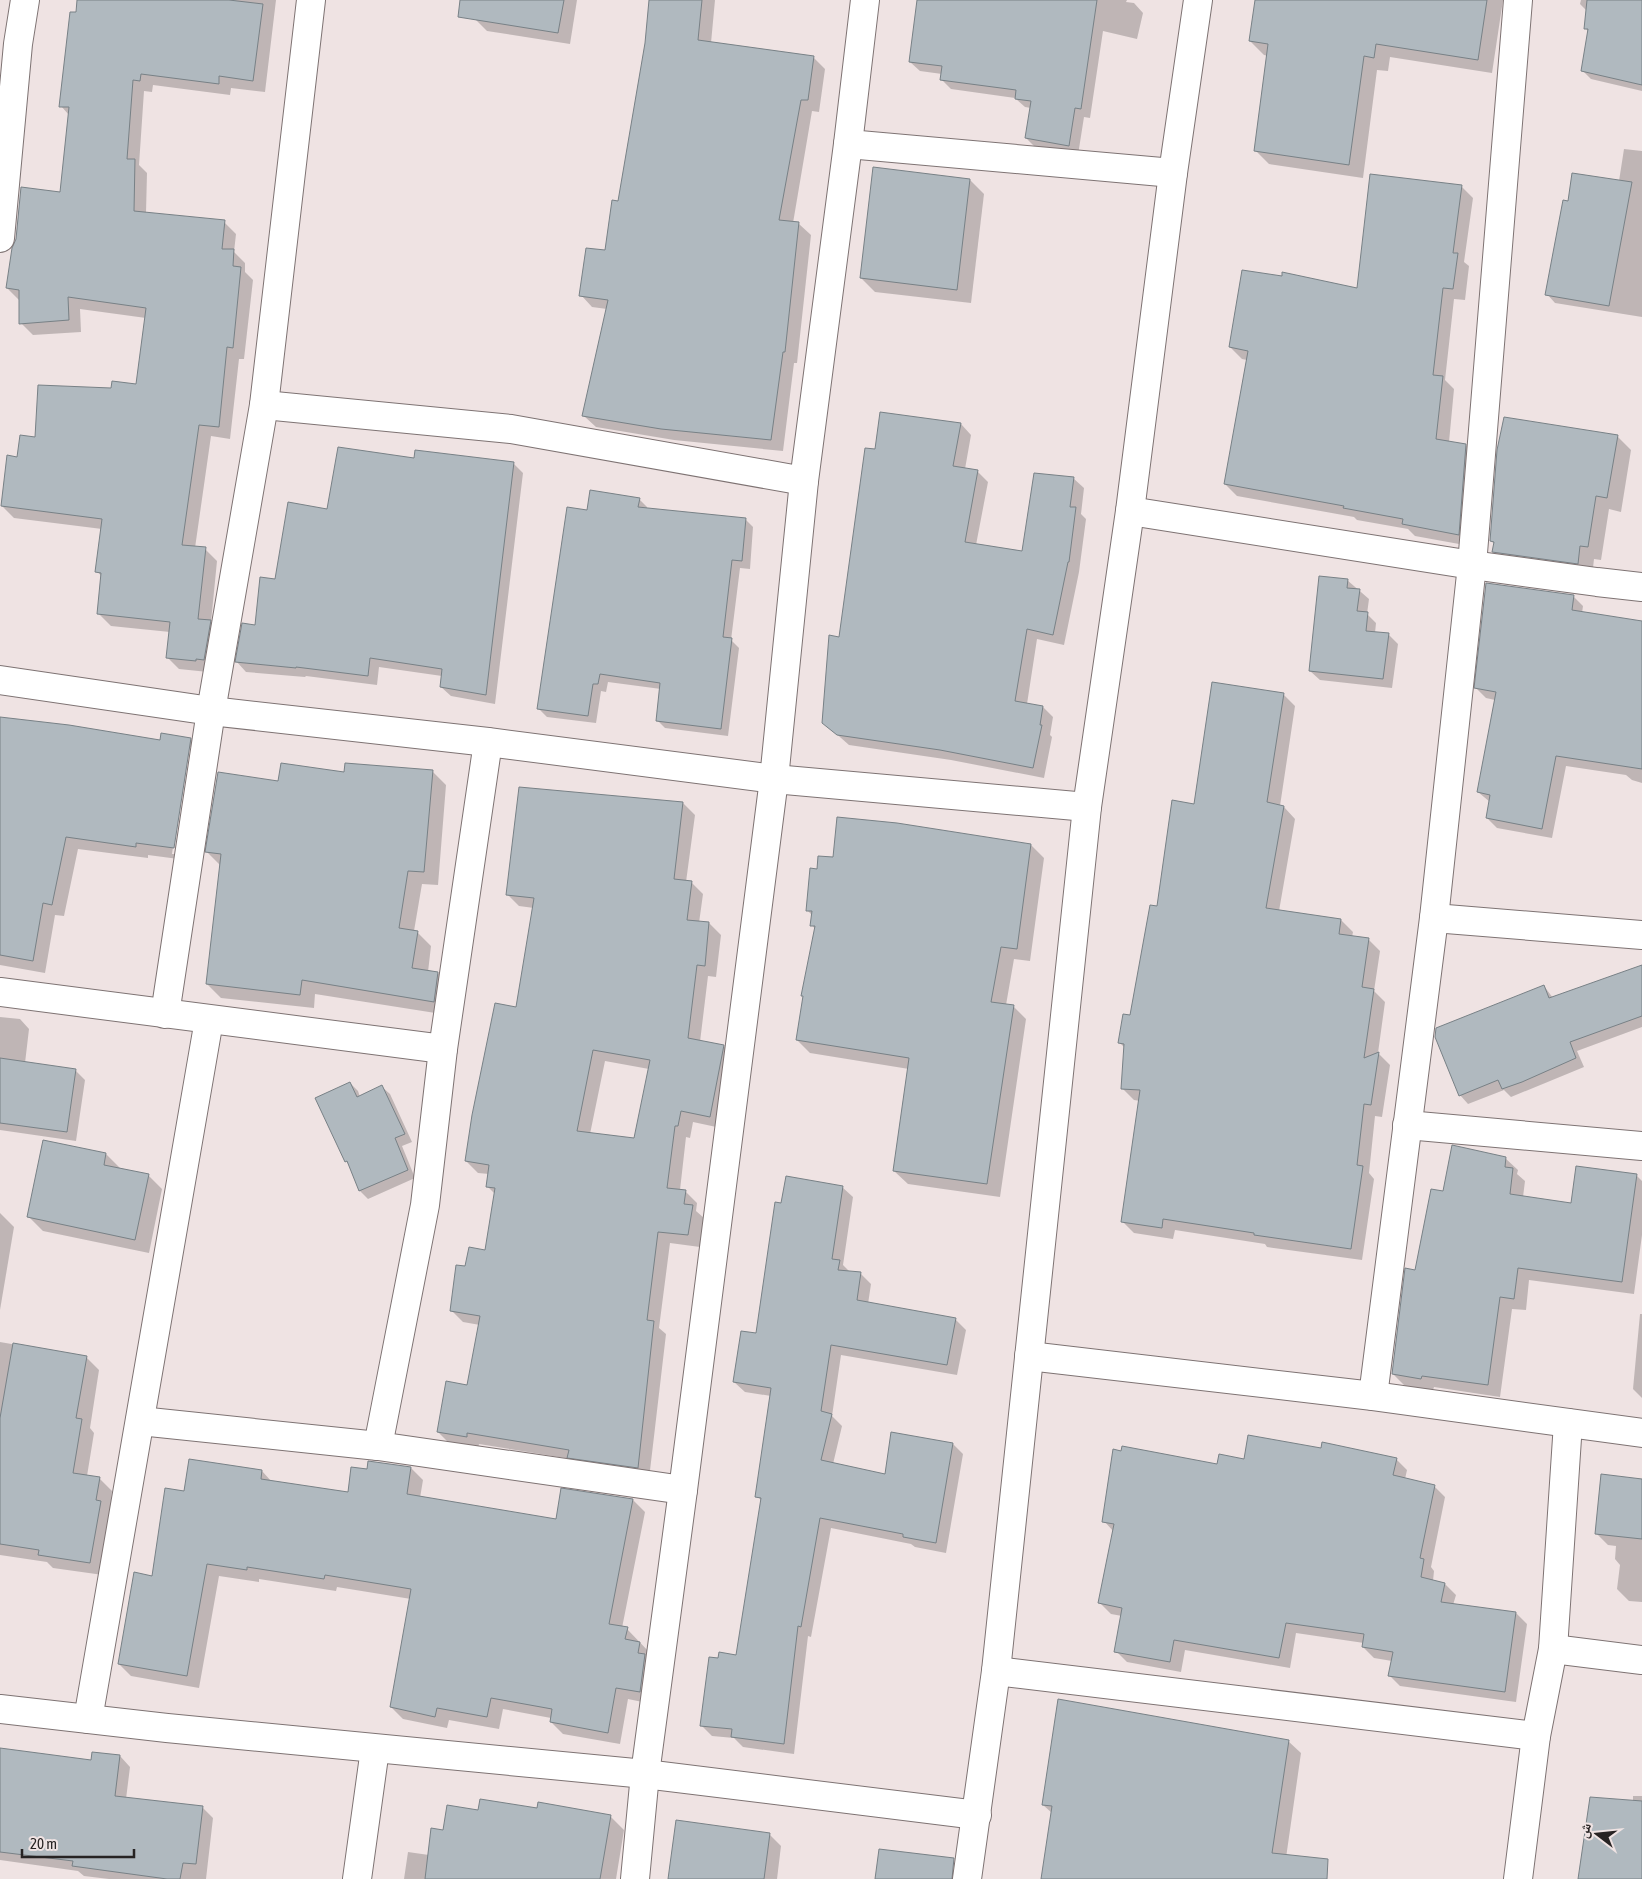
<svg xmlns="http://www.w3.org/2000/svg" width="1642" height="1879" font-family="'Asap Condensed','Noto Naskh Arabic',sans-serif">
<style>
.shadow{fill:#0003;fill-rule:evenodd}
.building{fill:#b0b9bf;stroke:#788186;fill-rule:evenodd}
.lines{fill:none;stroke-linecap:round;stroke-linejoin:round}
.minor-casing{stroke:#7e7373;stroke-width:30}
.tertiary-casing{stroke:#7e7373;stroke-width:30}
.minor{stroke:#fff;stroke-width:28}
.tertiary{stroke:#fff;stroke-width:28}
</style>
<rect width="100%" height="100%" fill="#efe3e3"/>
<!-- shadow -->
<g class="shadow">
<polygon points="79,0 276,0 265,92 231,88 230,95 153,85 152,92 144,91 139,165 147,173 146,213 224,222 236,234 234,252 245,263 245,272 253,280 244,359 239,359 230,439 211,436 195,548 205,549 217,561 211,622 222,633 208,672 179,669 167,657 170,632 111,626 99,614 102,577 97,571 102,529 14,518 2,506 18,458 36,439 113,389 137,385 146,318 80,309 81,332 33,335 21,323 19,300 7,288 62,194 69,115 61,106"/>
<polygon points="478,0 577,0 570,44 487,31 475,19"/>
<polygon points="651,0 715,0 711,43 813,57 825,69 819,112 812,111 793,223 799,224 811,235 797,363 794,363 783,451 674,440 596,427 584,416 607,309 592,307 581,295 606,252 619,202 647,43"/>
<polygon points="922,0 1127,0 1126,2 1134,3 1143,13 1137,39 1103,31 1090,118 1084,117 1078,155 1035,147 1026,138 1031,108 1025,107 1015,98 951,89 942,80 942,74 920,71 910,62"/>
<polygon points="1256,0 1503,0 1492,73 1390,57 1388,71 1377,70 1363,178 1269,164 1255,150 1268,56 1264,55 1250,41"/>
<polygon points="1581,0 1642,0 1642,91 1591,79 1582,70 1589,32 1586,29 1587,11 1580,4"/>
<polygon points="1624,149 1642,151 1642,317 1555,303 1547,294 1569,203 1619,181"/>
<polygon points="970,180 984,194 971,303 875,292 861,278"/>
<polygon points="1461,186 1473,198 1464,262 1469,266 1465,300 1454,299 1445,380 1454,389 1449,442 1466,445 1477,457 1470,546 1415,536 1408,529 1357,520 1354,517 1237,496 1225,484 1247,360 1242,359 1230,347 1358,290"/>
<polygon points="961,424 971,435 965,469 977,471 988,482 976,545 1023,553 1073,478 1084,488 1081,514 1086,519 1079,572 1064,645 1037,639 1027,704 1043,707 1053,717 1050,735 1052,737 1044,778 951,760 849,745 824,723 876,450"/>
<polygon points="1617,436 1631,450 1621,512 1609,509 1601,560 1594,559 1592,577 1507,566 1493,552 1494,544 1491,540"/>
<polygon points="415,460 513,463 523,473 495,704 451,696 441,687 442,676 379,667 377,685 306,676 305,677 246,672 237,662 256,626 276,580 328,510"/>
<polygon points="639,499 647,507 647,509 745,519 753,527 750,569 740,568 731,640 739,648 728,736 665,728 657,720 661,689 608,682 606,692 601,691 596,723 547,717 538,708 588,511"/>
<polygon points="1347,580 1369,599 1367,614 1376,623 1375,633 1388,634 1398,644 1392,688 1320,680 1310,671"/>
<polygon points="1573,596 1583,606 1582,613 1642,622 1642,783 1632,780 1626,775 1566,766 1552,838 1497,828 1487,818 1490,802 1478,792 1495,700 1486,698 1476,688"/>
<polygon points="1283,694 1295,706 1280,806 1284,807 1295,819 1279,911 1341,920 1353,932 1352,937 1369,940 1380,951 1374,991 1385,1002 1378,1053 1390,1065 1382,1117 1375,1116 1369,1173 1374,1179 1362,1260 1267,1247 1265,1244 1175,1230 1173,1239 1134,1233 1123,1222 1140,1101 1134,1100 1122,1088 1125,1048 1120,1043 1131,1017 1158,907 1195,805"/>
<path d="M0,718L161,741L191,739L203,751L186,860L148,855V858L78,849L64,916L55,915L45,973L0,965ZM188,747H191L175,854H172Z"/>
<polygon points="432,771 446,785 438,885 422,884 414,931 417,932 431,946 428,972 438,973 452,987 448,1015 315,994 314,1008 221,998 207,984 221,866 207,852 279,782 345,773"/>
<path d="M683,803L695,815L686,882H691L703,894L699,923H709L721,935L716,977L708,976L700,1042L724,1046L735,1058L721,1128L693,1122L690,1138L686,1137L680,1190L685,1191L697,1203L696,1211L704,1218L700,1247L670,1243L659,1328L666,1334L649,1479L580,1469L571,1459L479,1444L478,1449L450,1444L438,1432L468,1387L480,1325L463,1322L451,1310L466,1267L486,1251L495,1194L487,1186L489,1174L478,1173L466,1161L517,1009L534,908L519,906L507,894ZM605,1061L649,1069L635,1139L590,1134Z"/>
<polygon points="1031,845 1044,858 1030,961 1014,959 1006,1005 1013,1006 1026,1019 1000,1197 908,1184 894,1171 909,1069 810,1053 797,1040 815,929 812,925 813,916 807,910 818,870 834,858"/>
<polygon points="1642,967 1642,1027 1577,1051 1584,1067 1511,1097 1504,1090 1468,1104 1460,1095 1544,986 1553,998"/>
<polygon points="0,1017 20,1019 29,1029 25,1063 76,1071 85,1080 76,1141 0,1130"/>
<polygon points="350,1083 358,1091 360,1097 382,1087 390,1094 412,1142 402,1146 415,1178 368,1199 360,1191 349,1165 346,1161 316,1098"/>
<polygon points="106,1154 120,1168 148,1175 162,1189 149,1253 43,1231 29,1217"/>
<polygon points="1505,1158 1518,1170 1517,1174 1525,1181 1523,1197 1572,1204 1636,1175 1642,1181 1642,1235 1634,1294 1529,1280 1526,1310 1512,1309 1500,1397 1434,1387 1433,1390 1405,1386 1393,1374 1416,1271 1444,1193"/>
<polygon points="842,1187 853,1197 843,1265 850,1272 861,1274 871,1284 868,1304 955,1319 966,1330 957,1375 841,1355 832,1416 842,1426 833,1464 886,1475 953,1444 963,1454 946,1553 915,1547 911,1544 831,1528 811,1637 808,1636 794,1754 743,1747 734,1738 712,1736 701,1725 719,1660 737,1656 762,1501 757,1496 771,1396 745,1392 734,1382 757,1335 782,1204"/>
<polygon points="0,1213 14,1227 0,1310"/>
<polygon points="1640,1314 1642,1314 1642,1398 1633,1389"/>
<polygon points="0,1342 86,1357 99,1370 90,1428 94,1433 87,1476 99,1478 112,1491 110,1511 114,1516 103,1575 53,1568 47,1562 0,1555"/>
<polygon points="1322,1450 1396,1459 1407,1470 1405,1479 1434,1486 1445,1497 1431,1567 1434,1571 1433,1581 1445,1584 1456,1595 1453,1605 1516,1613 1527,1624 1516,1702 1400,1686 1389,1675 1392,1661 1374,1658 1363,1647 1364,1643 1296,1633 1290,1668 1185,1650 1181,1672 1127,1662 1116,1651 1122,1616 1111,1614 1100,1603 1114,1532 1104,1521 1218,1465"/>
<polygon points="411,1468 423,1480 420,1498 557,1520 633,1500 645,1512 622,1628 627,1629 652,1655 652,1704 628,1699 620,1744 563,1734 551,1722 551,1718 503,1709 499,1729 449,1720 447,1728 403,1719 391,1707 411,1599 337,1587 336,1591 259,1579 259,1582 219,1576 199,1688 131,1676 119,1664 185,1492 262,1471 272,1482 349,1493 368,1471"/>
<polygon points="1642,1480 1642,1602 1629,1601 1617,1589 1620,1565 1615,1559 1616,1546 1608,1545 1596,1533"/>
<polygon points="1288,1741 1301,1753 1285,1865 1286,1879 1043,1879 1052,1813 1043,1805"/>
<polygon points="0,1750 92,1761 120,1756 130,1767 126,1799 202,1807 213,1818 206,1879 109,1879 84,1876 78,1871 0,1860"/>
<polygon points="1633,1796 1642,1796 1642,1879 1580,1879 1633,1802"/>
<polygon points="538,1809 610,1816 624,1830 616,1879 404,1879 408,1852 429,1855 479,1811"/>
<polygon points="769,1834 781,1846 777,1879 669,1879"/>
</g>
<!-- building -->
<g class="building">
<polygon points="77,0 229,0 263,4 253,81 219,76 219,84 141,74 140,81 133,80 127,159 135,159 134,211 225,220 222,249 234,249 233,266 241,267 233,348 227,347 219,427 199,425 182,545 206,547 198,619 211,620 204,660 196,659 196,661 166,658 170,622 97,614 101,573 95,572 102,519 1,506 7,455 17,457 20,435 35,437 38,385 111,388 112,381 136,384 146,308 68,297 69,320 19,324 19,290 6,288 12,248 16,239 21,187 60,192 69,107 59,107 70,12 76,12"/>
<polygon points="460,0 564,0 558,33 458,17"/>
<polygon points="649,0 702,0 698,40 814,56 808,100 801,100 779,220 799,222 785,352 783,352 771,440 661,429 582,416 608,300 579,296 586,248 605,250 612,200 618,201 645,43"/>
<polygon points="917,0 1097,0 1081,109 1075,108 1069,146 1025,138 1031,101 1015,99 1016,90 940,80 942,66 909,62"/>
<polygon points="1255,0 1487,0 1478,60 1376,44 1374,58 1364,56 1349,165 1254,151 1268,44 1249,41"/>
<polygon points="1587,0 1642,0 1642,85 1581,71 1588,29 1584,29"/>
<polygon points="873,167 970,179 957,290 860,278"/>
<polygon points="1572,173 1632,182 1609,306 1545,295 1563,200 1568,201"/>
<polygon points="1370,174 1462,185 1453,253 1458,253 1453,289 1443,288 1433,375 1443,376 1436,439 1466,444 1459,535 1402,524 1403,519 1343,508 1344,506 1224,484 1248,351 1229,347 1242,270 1282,276 1282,272 1357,288"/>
<polygon points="880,412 961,423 953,466 978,470 965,542 1022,551 1034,473 1074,477 1070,507 1076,507 1069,562 1068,562 1053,635 1027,629 1015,701 1043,706 1040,725 1042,725 1033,768 940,750 837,735 822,723 829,635 839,637 865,448 875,449"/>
<polygon points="1504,417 1618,435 1607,498 1596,496 1588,547 1580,546 1578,564 1492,552 1494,542 1490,541 1497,450"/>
<polygon points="338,447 414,458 415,450 514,462 486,695 440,687 442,669 370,658 368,676 296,667 296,668 235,662 242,623 255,625 260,577 275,579 288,502 327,509"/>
<polygon points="590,490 640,498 638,507 746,518 742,561 732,560 723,637 732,638 721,729 656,721 660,683 600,674 598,684 593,684 588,716 537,709 567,507 587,510"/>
<polygon points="1319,576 1348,579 1347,588 1360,589 1357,611 1368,612 1366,631 1389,633 1383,679 1309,671"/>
<polygon points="1486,583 1574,595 1572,610 1642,621 1642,769 1556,756 1542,829 1486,818 1490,795 1477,792 1496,692 1474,688"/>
<polygon points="1212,682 1284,693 1267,802 1284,806 1266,908 1341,919 1339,934 1369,938 1362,987 1374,989 1364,1058 1379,1052 1371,1105 1364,1104 1357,1165 1363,1166 1351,1249 1254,1235 1254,1233 1163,1219 1162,1228 1121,1222 1140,1090 1121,1089 1124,1044 1118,1043 1123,1014 1130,1015 1150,905 1157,906 1172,800 1194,804"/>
<polygon points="0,717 69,725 160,740 161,733 191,738 174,848 136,843 136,847 66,837 52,905 43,903 33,961 0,955"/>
<polygon points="281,763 344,772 345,763 433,770 424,872 408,871 399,928 418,931 412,968 438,972 434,1002 302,980 300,995 206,984 221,854 205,852 218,772 278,781"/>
<path d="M519,787L683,802L674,879L692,881L687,920L709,922L705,966L697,965L688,1038L724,1045L710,1117L681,1111L678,1126H675L667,1188L686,1190L684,1204L693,1205L688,1235L658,1232L647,1320L654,1321L638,1468L567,1458L569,1450L467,1433V1437L437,1432L446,1381L467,1385L480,1316L450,1311L456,1265L465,1266L469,1247L485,1250L495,1188L486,1187L489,1165L465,1161L472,1115L495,1003L516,1007L534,898L506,895ZM593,1050L650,1060L634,1138L577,1131Z"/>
<polygon points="837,817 897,823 1031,844 1017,949 1001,947 991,1002 1014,1005 987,1184 893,1171 909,1058 796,1040 803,996 801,996 815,926 810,926 812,911 806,911 810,868 817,869 818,856 833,857"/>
<polygon points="1642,965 1642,1016 1570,1042 1576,1058 1522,1082 1502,1089 1498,1080 1459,1096 1435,1037 1436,1028 1544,985 1549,998"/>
<polygon points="0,1058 76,1069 67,1132 0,1123"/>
<polygon points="350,1082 357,1097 382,1085 405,1134 395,1138 408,1170 359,1191 347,1161 345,1162 315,1098"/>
<polygon points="43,1140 106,1153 104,1165 149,1174 135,1240 27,1217"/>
<polygon points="1452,1145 1506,1157 1505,1167 1513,1168 1510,1194 1571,1203 1576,1166 1637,1174 1622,1282 1518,1268 1514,1299 1500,1297 1488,1385 1422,1376 1421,1379 1392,1374 1405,1268 1415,1270 1431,1189 1443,1191"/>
<polygon points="786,1176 843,1186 832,1259 840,1260 838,1270 861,1272 857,1300 956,1318 947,1365 831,1345 821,1411 832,1414 821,1460 885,1474 891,1432 953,1443 936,1543 903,1537 903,1534 820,1518 801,1627 798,1626 784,1744 731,1737 732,1729 700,1726 709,1657 718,1658 719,1652 736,1655 761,1498 755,1497 771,1388 733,1382 741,1331 756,1333 775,1202 781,1203"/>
<polygon points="13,1343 87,1356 76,1418 82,1419 73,1473 100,1477 96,1500 101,1501 90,1563 38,1555 39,1550 0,1544 0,1418"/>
<polygon points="1248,1435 1321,1448 1322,1442 1397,1458 1393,1475 1435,1485 1420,1558 1424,1559 1421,1577 1445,1583 1441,1602 1516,1612 1505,1692 1388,1676 1393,1652 1362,1647 1364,1634 1286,1623 1279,1658 1174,1640 1170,1662 1114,1652 1122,1608 1098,1603 1114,1524 1102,1522 1113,1449 1121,1451 1122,1446 1217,1464 1219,1454 1244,1459"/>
<polygon points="189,1459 262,1470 261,1479 348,1492 351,1467 367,1469 368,1461 411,1467 407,1494 556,1519 561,1488 633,1499 609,1624 628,1627 625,1639 640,1642 638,1653 645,1654 640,1692 616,1688 608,1733 550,1722 552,1709 491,1698 487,1717 437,1708 435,1717 390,1707 411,1589 325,1575 324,1579 247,1567 247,1570 207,1564 187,1676 118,1664 134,1572 152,1576 165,1488 184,1491"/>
<polygon points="1601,1474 1642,1479 1642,1539 1595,1534"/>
<polygon points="1058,1699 1289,1740 1272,1853 1328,1859 1327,1879 1041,1879 1052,1806 1042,1805"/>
<polygon points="0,1748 91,1760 92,1752 120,1755 115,1796 203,1806 196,1864 183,1863 180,1879 167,1879 72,1866 73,1861 0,1852"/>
<polygon points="1590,1797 1642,1801 1642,1879 1578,1879"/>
<polygon points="480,1799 537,1808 538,1802 611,1815 600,1879 425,1879 431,1828 443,1830 447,1805 478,1810"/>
<polygon points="676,1820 770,1833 764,1879 668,1879"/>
<polygon points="879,1849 954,1858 952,1879 875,1879"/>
</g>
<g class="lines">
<defs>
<g id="minor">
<polyline points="848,144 1173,173"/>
<polyline points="0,238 18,44 25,0"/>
<polyline points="264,405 511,429 804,481"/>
<polyline points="1130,511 1472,565 1597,582 1642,587"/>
<polyline points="0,680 211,711 488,742 774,779 1087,807"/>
<polyline points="1434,918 1642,935"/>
<polyline points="0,992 443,1049"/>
<polyline points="165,1014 211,711 264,405 311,0"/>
<polyline points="1407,1125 1642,1146"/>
<polyline points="1029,1356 1373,1396 1642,1433"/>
<polyline points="1373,1396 1434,918 1472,565 1518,0"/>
<polyline points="140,1421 378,1446 683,1490"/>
<polyline points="378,1446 425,1205 443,1049 488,742"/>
<polyline points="1553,1649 1642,1660"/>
<polyline points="996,1671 1536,1736"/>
<polyline points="0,1709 167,1728 645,1774 977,1815"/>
<polyline points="88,1719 209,1020"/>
<polyline points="357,1879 375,1749"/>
<polyline points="635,1879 645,1774 683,1490 774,779 804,481 848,144 865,0"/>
<polyline points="1518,1879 1536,1736 1553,1649 1568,1423"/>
</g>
<polyline id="tertiary" points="967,1879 996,1671 1087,807 1130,511 1173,173 1198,0"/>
</defs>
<!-- minor casing -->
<use href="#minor" class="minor-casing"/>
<!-- tertiary casing -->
<use href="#tertiary" class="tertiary-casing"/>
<!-- minor -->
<use href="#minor" class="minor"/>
<!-- tertiary -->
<use href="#tertiary" class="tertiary"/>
</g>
<!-- north arrow -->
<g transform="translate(1597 1834) rotate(286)" stroke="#efe3e3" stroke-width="4" paint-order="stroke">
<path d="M0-4L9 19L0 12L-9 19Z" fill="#272323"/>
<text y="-8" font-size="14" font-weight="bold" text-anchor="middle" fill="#272323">ش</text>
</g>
<!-- scale -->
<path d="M22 1849v8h112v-8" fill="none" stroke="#272323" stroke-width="2.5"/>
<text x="30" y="1849" font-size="15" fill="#272323" stroke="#efe3e3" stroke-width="4" paint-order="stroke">20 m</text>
</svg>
